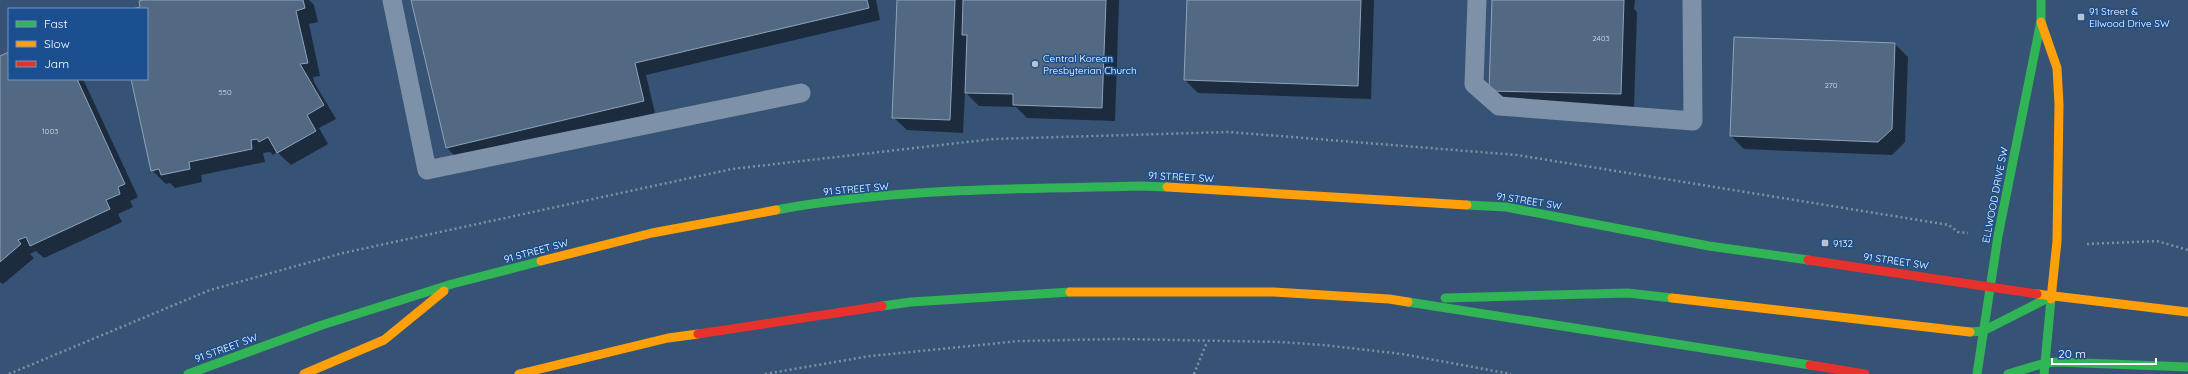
<svg xmlns="http://www.w3.org/2000/svg" width="2188" height="374" font-family="Quicksand,sans-serif">
<style>
.shadow{fill:#0007}
.building{fill:#526984;stroke:#92a2b6}
.lines{fill:none;stroke-linecap:round;stroke-linejoin:round}
.path{stroke:#7d92a8;stroke-width:2.5;stroke-dasharray:2 3;stroke-linecap:butt}
.lane{stroke:#7d92a8;stroke-width:19}
.fast{stroke:#30b455;stroke-width:9}
.slow{stroke:#ff9f0a;stroke-width:9}
.jam{stroke:#e5322d;stroke-width:9}
.poi-dot{fill:#b9c2ce;stroke:#1b4f8f;stroke-width:1.5}
.labels{text-anchor:middle;dominant-baseline:central;stroke-width:3;stroke-linejoin:round;paint-order:stroke}
.number-label{font-size:8px;fill:#d4dae0}
.poi-label{font-size:10px;fill:#fff;stroke:#1b4f8f;text-anchor:start}
.street-label{font-size:10px;fill:#fff;stroke:#1b4f8f}
</style>
<rect width="100%" height="100%" fill="#365274"/>
<!-- shadow -->
<g class="shadow">
<polygon points="148,0 309,0 314,5 318,22 309,24 320,76 313,77 314,82 336,119 319,128 328,144 291,165 277,152 273,155 270,152 263,153 265,162 201,175 202,182 175,188 170,183 166,184 152,170 132,79 147,79 147,9 137,9 141,8"/>
<polygon points="412,0 876,0 880,20 646,75 655,113 459,160 447,148"/>
<polygon points="898,0 1119,0 1115,121 1027,118 1016,107 979,106 965,92 963,133 907,130 893,117"/>
<polygon points="1188,0 1374,0 1371,99 1198,93 1185,80"/>
<polygon points="1493,0 1635,0 1634,9 1637,12 1634,107 1503,103 1490,90"/>
<polygon points="1895,44 1908,57 1905,142 1892,155 1744,149 1731,136"/>
<polygon points="9,53 9,79 83,79 138,197 130,201 133,207 118,214 122,222 44,258 36,251 30,254 34,258 3,284 0,282 0,57"/>
</g>
<!-- building -->
<g class="building">
<polygon points="143,0 303,0 305,8 296,11 308,63 300,64 324,105 307,115 316,131 277,153 268,137 259,142 257,139 251,140 252,149 189,162 190,169 161,175 159,169 151,171 131,79 147,79 147,9 132,9 140,7 139,1"/>
<polygon points="411,0 867,0 869,8 635,63 644,101 446,148"/>
<polygon points="897,0 955,0 950,120 892,118"/>
<polygon points="963,0 1106,0 1102,108 1013,105 1013,94 965,93 967,35 962,35"/>
<polygon points="1187,0 1361,0 1358,86 1184,80"/>
<polygon points="1492,0 1624,0 1621,94 1489,91"/>
<polygon points="1734,37 1895,43 1892,129 1878,142 1730,136"/>
<polygon points="9,52 9,79 77,79 125,184 118,187 120,194 106,200 110,209 30,246 26,237 18,240 21,244 0,262 0,56"/>
</g>
<g class="lines">
<!-- path -->
<g class="path">
<polyline points="2087,244 2157,241 2188,250"/>
<polyline points="9,374 210,290 343,253 732,169 993,139 1229,132 1517,155 1949,225 1958,232 1968,233"/>
<polyline points="765,374 870,356 1019,341 1120,339 1280,342 1323,345 1402,354 1511,374"/>
<polyline points="1194,374 1207,342"/>
</g>
<!-- lane -->
<g class="lane">
<polyline points="392,0 427,170 801,93"/>
<polyline points="1477,0 1474,84 1499,106 1693,121 1692,0"/>
</g>
<!-- fast -->
<g class="fast">
<polyline points="1467,205 1506,207 1709,246 1808,260"/>
<path d="M776,210C895,188 1020,189 1141,186L1167,187"/>
<polyline points="1445,298 1628,293 1672,298"/>
<polyline points="1408,302 1810,365"/>
<polyline points="882,306 911,302 1070,292"/>
<polyline points="1970,332 1983,331 2052,296"/>
<polyline points="188,374 322,325 452,284 541,261"/>
<polyline points="1977,374 1998,236 2041,21 2041,0"/>
<polyline points="2008,374 2045,363 2057,362 2188,367"/>
<polyline points="2044,374 2051,299"/>
</g>
<!-- slow -->
<g class="slow">
<polyline points="2041,22 2057,68 2059,104 2057,241 2051,299"/>
<polyline points="1167,187 1467,205"/>
<polyline points="541,261 652,233 776,210"/>
<polyline points="1070,292 1274,292 1389,299 1408,302"/>
<polyline points="2037,294 2188,312"/>
<polyline points="1672,298 1970,332"/>
<polyline points="304,374 384,340 444,291"/>
<polyline points="519,374 668,338 698,334"/>
</g>
<!-- jam -->
<g class="jam">
<polyline points="1808,260 2037,294"/>
<polyline points="698,334 882,306"/>
<polyline points="1810,365 1865,374"/>
</g>
</g>
<!-- markers -->
<g class="poi-dot">
<rect x="2077" y="13" width="8" height="8" rx="2"/>
<circle cx="1035" cy="64" r="4"/>
<rect x="1821" y="239" width="8" height="8" rx="2"/>
</g>
<g class="labels">
<!-- number labels -->
<g class="number-label">
<text x="1601" y="38">2403</text>
<text x="1831" y="85">270</text>
<text x="225" y="92">550</text>
<text x="50" y="131">1003</text>
</g>
<!-- poi labels -->
<g class="poi-label">
<text x="2089" y="11">91 Street &amp;<tspan x="2089" dy="12">Ellwood Drive SW</tspan></text>
<text x="1043" y="58">Central Korean<tspan x="1043" dy="12">Presbyterian Church</tspan></text>
<text x="1833" y="243">9132</text>
</g>
<!-- street labels -->
<g class="street-label">
<text transform="translate(1181 177) rotate(3)">91 STREET SW</text>
<text transform="translate(856 189) rotate(-5)">91 STREET SW</text>
<text transform="translate(1995 195) rotate(-79)">ELLWOOD DRIVE SW</text>
<text transform="translate(1529 201) rotate(9)">91 STREET SW</text>
<text transform="translate(536 251) rotate(-15)">91 STREET SW</text>
<text transform="translate(1896 261) rotate(8)">91 STREET SW</text>
<text transform="translate(226 348) rotate(-20)">91 STREET SW</text>
</g>
</g>
<!-- legend -->
<rect x="8" y="8" width="140" height="72" fill="#1b4f8f" stroke="#7695bc"/>
<rect x="16" y="21" width="20" height="6" fill="#30b455" stroke="#7695bc"/>
<text x="44" y="28" font-size="12" fill="#ffffff">Fast</text>
<rect x="16" y="41" width="20" height="6" fill="#ff9f0a" stroke="#7695bc"/>
<text x="44" y="48" font-size="12" fill="#ffffff">Slow</text>
<rect x="16" y="61" width="20" height="6" fill="#e5322d" stroke="#7695bc"/>
<text x="44" y="68" font-size="12" fill="#ffffff">Jam</text>
<!-- scale -->
<path d="M2052 358v6h104v-6" fill="none" stroke="#ffffff" stroke-width="2"/>
<text x="2058" y="358" font-size="12" fill="#ffffff" stroke="#1b4f8f" stroke-width="3" paint-order="stroke">20 m</text>
</svg>
